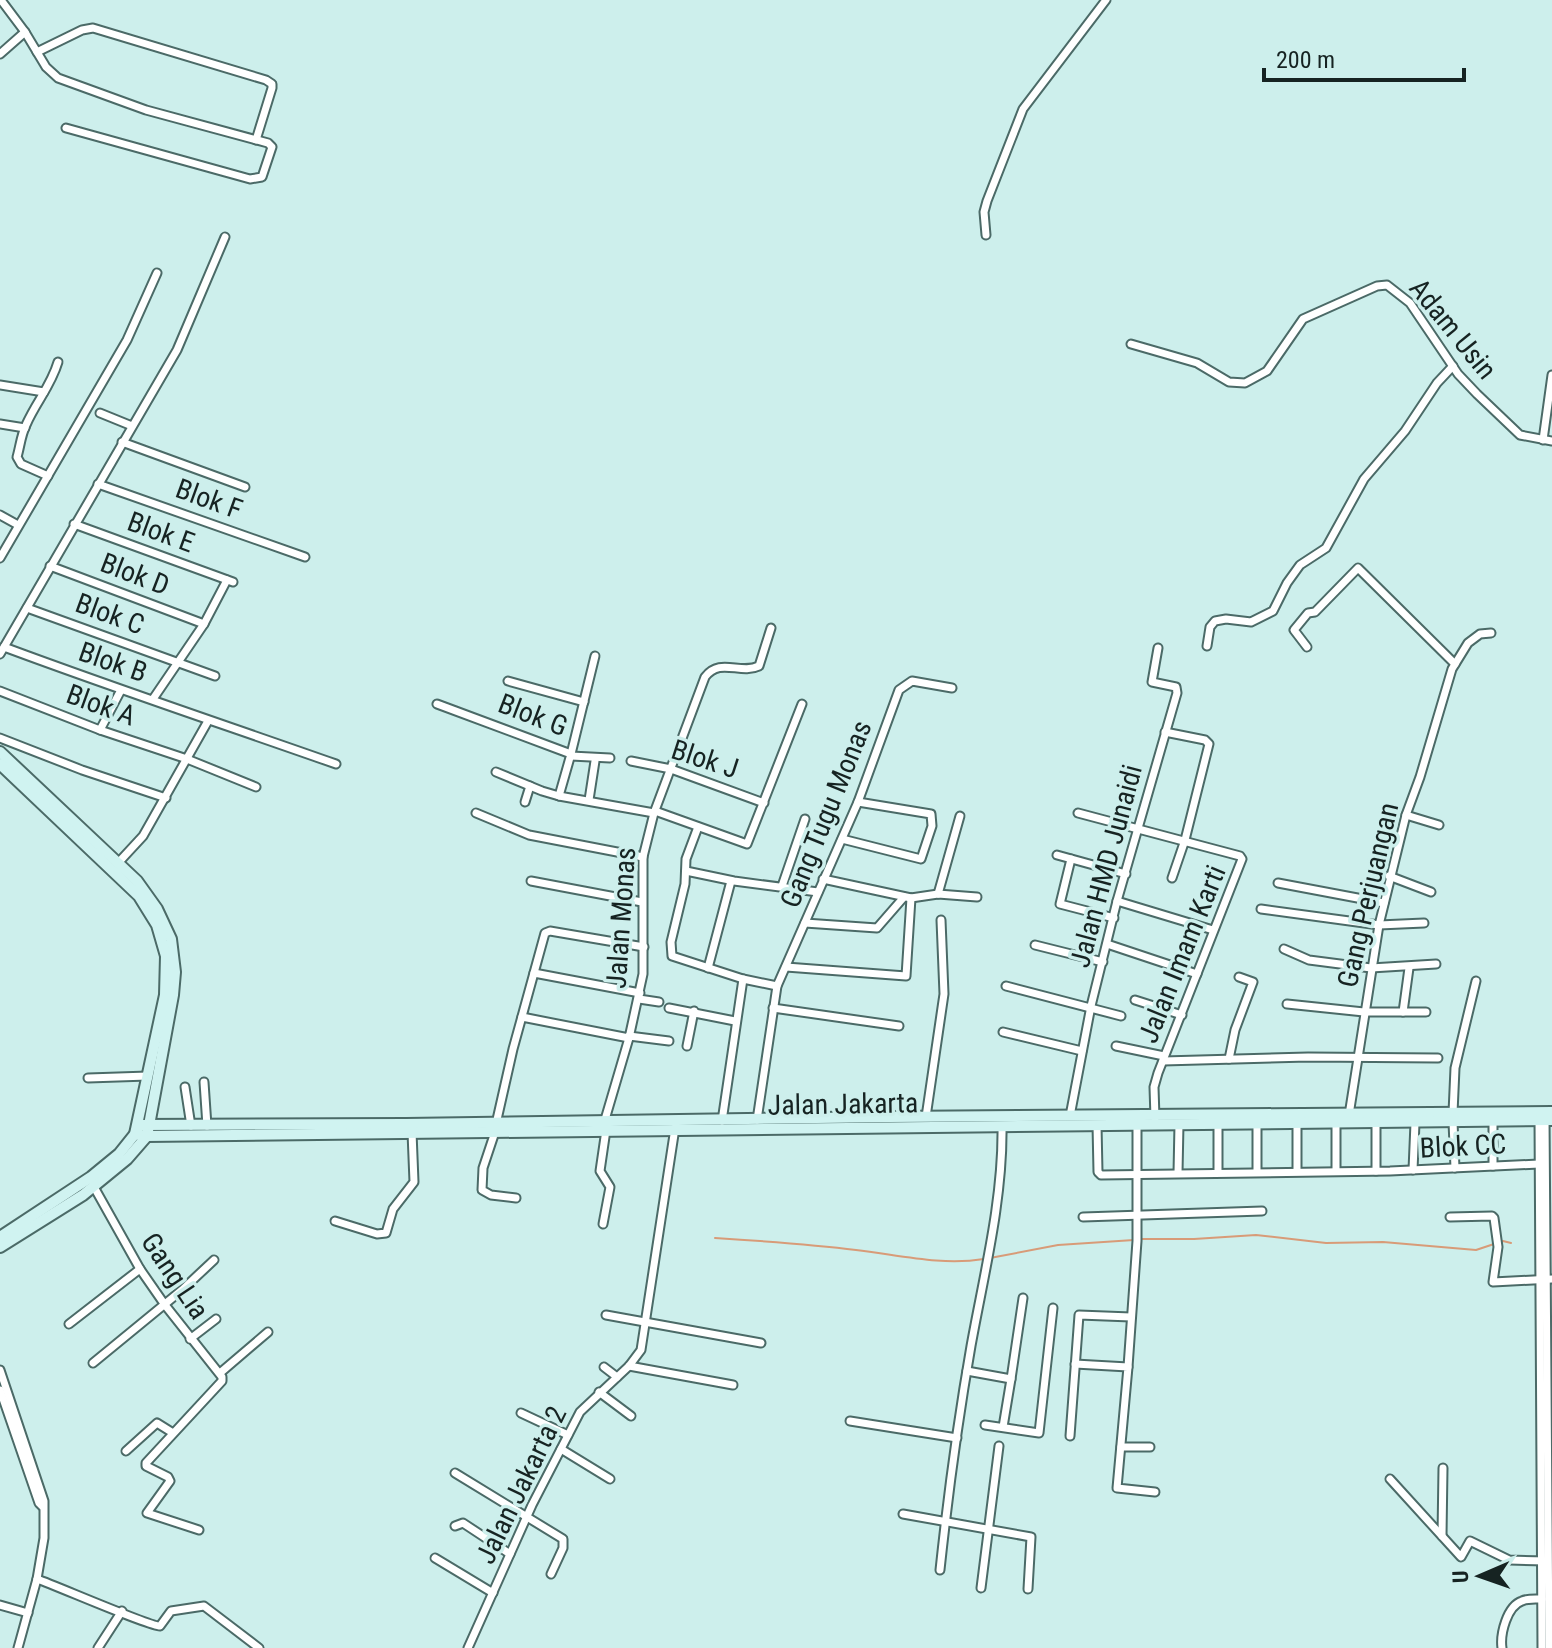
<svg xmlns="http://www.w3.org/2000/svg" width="1552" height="1648" font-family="'Roboto Condensed',sans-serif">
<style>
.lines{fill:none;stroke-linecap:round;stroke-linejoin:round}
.stream{stroke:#d89b78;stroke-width:2}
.street-casing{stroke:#4b6a67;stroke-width:11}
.secondary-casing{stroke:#4b6a67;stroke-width:14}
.street{stroke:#fff;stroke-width:7}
.secondary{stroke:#d0f3f1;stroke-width:10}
.labels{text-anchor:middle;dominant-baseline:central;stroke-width:7;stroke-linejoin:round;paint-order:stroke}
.street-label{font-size:28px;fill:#162322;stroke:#cdefec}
</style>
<rect width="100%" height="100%" fill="#cdefec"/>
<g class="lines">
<!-- stream -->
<g class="stream">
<path d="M715,1238C762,1241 809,1244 856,1250C899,1255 941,1266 984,1259"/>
<polyline points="1141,1239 1194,1239 1256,1235 1326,1243 1383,1242 1476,1250 1503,1241 1511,1243"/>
<polyline points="990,1258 1058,1245 1134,1240"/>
</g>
<defs>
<g id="street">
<polyline points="1,0 25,32 46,67 58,78 146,110 268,143 272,147 262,177 250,179 66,128"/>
<polyline points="37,52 82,30 93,28 266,80 272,84 272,88 256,140"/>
<polyline points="0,54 25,32"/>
<polyline points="986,235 984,212 987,201 1023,109 1106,0"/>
<polyline points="1131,344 1197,363 1229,382 1245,383 1267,371 1303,319 1377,286 1387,285 1410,303 1458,374 1477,394 1520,435 1552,441"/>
<polyline points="0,385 44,392"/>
<polyline points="100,413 132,426"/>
<polyline points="0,424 25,428"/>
<polyline points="1543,440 1552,375"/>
<polyline points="122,442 245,487"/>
<path d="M48,476L21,464L17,457C20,447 21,435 26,425C36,402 51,386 58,362"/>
<polyline points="98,484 305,557"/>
<polyline points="0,515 18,525"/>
<polyline points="74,524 233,582"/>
<polyline points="0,558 127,340 157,273"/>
<polyline points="50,566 204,624"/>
<polyline points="27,608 215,676"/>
<polyline points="1207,646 1210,627 1215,621 1226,619 1251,622 1273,611 1287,583 1300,565 1326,548 1364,479 1405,431 1437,383 1453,366"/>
<path d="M4,647C114,688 225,725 336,764"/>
<polyline points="1307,647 1294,630 1308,613 1315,612 1358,568 1455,664"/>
<polyline points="0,654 177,350 225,237"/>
<polyline points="508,681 584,702"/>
<polyline points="0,691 100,730 187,759 256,787"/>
<polyline points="153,699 204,624 227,580"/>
<polyline points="437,704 571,754 559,796 654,813"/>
<polyline points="100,730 121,690"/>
<polyline points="1165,732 1205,740 1209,744 1185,840 1172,878"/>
<polyline points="0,738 82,770 166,798"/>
<polyline points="571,754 595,656"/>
<polyline points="571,756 610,758"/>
<polyline points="631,761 671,769 764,803"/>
<polyline points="496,772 542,791 559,796"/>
<polyline points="589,800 595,761"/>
<polyline points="525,802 530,786"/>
<polyline points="655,811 747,844 802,704"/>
<polyline points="476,813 529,835 643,857"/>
<polyline points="1078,813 1240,856 1242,859 1158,1073 1154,1087 1155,1118"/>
<polyline points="1406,815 1439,825"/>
<polyline points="698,827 686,859 685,884 671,942 672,956 743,979 777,986"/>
<polyline points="842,839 921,859 932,826 931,814 858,802"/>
<polyline points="1057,855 1126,874"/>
<polyline points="1071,859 1060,904 1114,918"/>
<polyline points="118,863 143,836 208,721"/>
<polyline points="686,871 734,881 818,892"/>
<polyline points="1389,876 1431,892"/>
<polyline points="823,879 911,898 938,894 977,897"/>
<polyline points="531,881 642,902"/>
<polyline points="1278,883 1384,903"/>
<polyline points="782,886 805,819"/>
<polyline points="938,894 960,816"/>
<polyline points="1117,901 1213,930"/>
<polyline points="1261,909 1379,925 1424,923"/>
<polyline points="805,923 877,928 904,897"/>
<polyline points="1107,944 1197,974"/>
<polyline points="1035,945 1103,962"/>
<polyline points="1284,949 1309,960 1371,968 1436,964"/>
<polyline points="786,967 906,976 911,898"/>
<polyline points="708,968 731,881"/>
<polyline points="534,973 640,993"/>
<polyline points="1006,986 1121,1016"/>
<polyline points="639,999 659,1002"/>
<polyline points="1135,1000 1182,1015"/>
<polyline points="1287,1004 1364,1012 1426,1012"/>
<polyline points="669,1008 735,1021"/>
<polyline points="773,1008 899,1026"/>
<polyline points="1403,1012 1409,968"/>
<polyline points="522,1017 629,1038"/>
<polyline points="1003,1032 1082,1051"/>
<polyline points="629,1036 669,1041"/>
<polyline points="687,1046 694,1011"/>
<polyline points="1116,1046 1164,1056"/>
<polyline points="1229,1059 1235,1030 1253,982 1239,977"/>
<polyline points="1163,1061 1308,1057 1438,1058"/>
<polyline points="88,1078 148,1076"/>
<polyline points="204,1082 207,1126"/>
<polyline points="185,1087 191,1126"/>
<polyline points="1453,1113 1455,1068 1476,981"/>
<polyline points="1349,1115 1379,925 1406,815 1420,777 1452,669 1468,643 1480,634 1491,633"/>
<polyline points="1070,1116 1091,1006 1117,901 1177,693 1176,687 1152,682 1158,648"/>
<polyline points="926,1117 944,994 941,920"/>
<polyline points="1539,1118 1542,1648"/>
<polyline points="1545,1118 1549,1648"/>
<polyline points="757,1120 777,986 858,802 899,690 912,681 952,688"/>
<polyline points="1493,1120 1493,1166"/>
<polyline points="722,1121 743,979"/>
<polyline points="1453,1122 1455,1168"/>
<path d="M604,1123L629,1038L643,974V857L654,813L705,677C720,657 740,675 759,666L771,628"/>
<polyline points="1336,1123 1336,1170"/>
<polyline points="496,1124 513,1049 545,933 550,931 644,947"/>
<polyline points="1097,1125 1098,1172 1101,1175 1390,1171 1539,1164"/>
<polyline points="1218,1125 1218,1172"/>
<polyline points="495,1132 483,1168 482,1190 491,1195 516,1198"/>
<polyline points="1413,1170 1415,1123"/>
<polyline points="1257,1171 1257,1125"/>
<polyline points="1297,1171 1297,1123"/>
<polyline points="1376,1171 1376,1123"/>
<polyline points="1178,1173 1179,1124"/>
<polyline points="94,1187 140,1269 165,1305 222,1377 222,1381 146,1463 146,1466 168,1477 170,1481 147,1513 199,1530"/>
<polyline points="1083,1217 1262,1211"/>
<polyline points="1450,1217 1492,1216 1494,1218 1498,1247 1493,1282 1552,1279"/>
<polyline points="335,1221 377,1234 386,1233 393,1209 414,1182 412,1132"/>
<polyline points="603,1224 610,1187 600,1171 606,1130"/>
<polyline points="606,1315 761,1343"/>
<polyline points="69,1324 140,1269"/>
<polyline points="190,1339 216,1319"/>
<polyline points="93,1363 182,1290 214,1260"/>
<polyline points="1075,1364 1128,1367 1117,1488 1155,1492"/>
<polyline points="629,1366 733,1385"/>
<polyline points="604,1367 617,1377"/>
<polyline points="1128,1367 1137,1241 1137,1125"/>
<polyline points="0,1370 44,1501 44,1538 37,1579 18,1648"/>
<polyline points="967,1371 1011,1379 1023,1298"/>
<polyline points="220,1373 268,1332"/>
<polyline points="0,1390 39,1503 42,1506"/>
<polyline points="599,1392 631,1416"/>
<polyline points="521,1413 568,1435"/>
<polyline points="850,1421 957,1438"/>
<polyline points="985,1425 1039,1433 1053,1308"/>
<polyline points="1003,1427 1011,1379"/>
<polyline points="1070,1436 1079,1315 1131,1317"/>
<polyline points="1121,1447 1150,1447"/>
<polyline points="561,1449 610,1479"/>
<polyline points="126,1451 157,1423 173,1433"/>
<polyline points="455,1473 563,1539 563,1548 551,1574"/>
<polyline points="1390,1479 1461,1557 1470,1541 1509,1560 1546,1561"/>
<polyline points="903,1514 1031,1537 1028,1589"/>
<polyline points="455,1526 463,1523 510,1554"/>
<polyline points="1442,1536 1443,1468"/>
<polyline points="435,1558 493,1593"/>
<path d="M940,1570C948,1495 958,1420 971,1346C984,1274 1003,1200 1002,1127"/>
<path d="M37,1579C57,1586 151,1627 160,1626L171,1611L204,1606L259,1648"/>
<polyline points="981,1588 999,1446"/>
<polyline points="0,1605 28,1613"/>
<polyline points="98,1648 122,1611"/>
<polyline points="468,1648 532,1505 580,1412 629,1366 641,1350 675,1128"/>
<path d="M1502,1648C1500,1634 1507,1606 1522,1601C1528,1598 1536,1599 1542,1599"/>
</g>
<g id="secondary">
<polyline points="0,752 137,881 157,909 171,939 175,972 173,995 147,1136 127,1159 83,1195 0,1247"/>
<polyline points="0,764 139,896 157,925 166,956 165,995 135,1134 119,1154 91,1177 0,1237"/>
<polyline points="138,1125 406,1124 890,1117 1552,1112"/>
<polyline points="135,1134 147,1136 1552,1120"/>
</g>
</defs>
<!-- street casing -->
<use href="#street" class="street-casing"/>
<!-- secondary casing -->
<use href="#secondary" class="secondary-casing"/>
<!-- street -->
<use href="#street" class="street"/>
<!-- secondary -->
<use href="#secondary" class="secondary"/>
</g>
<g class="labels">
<!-- street labels -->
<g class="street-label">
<text transform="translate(1453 329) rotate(51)">Adam Usin</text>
<text transform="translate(209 499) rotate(20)">Blok F</text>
<text transform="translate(161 532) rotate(20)">Blok E</text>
<text transform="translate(135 574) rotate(21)">Blok D</text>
<text transform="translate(110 614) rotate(20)">Blok C</text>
<text transform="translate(113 662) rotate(19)">Blok B</text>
<text transform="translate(101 705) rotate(20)">Blok A</text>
<text transform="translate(533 715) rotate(21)">Blok G</text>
<text transform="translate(705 759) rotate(18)">Blok J</text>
<text transform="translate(826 814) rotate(-68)">Gang Tugu Monas</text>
<text transform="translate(1106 866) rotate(-75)">Jalan HMD Junaidi</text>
<text transform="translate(1368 895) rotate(-77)">Gang Perjuangan</text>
<text transform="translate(621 918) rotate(-86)">Jalan Monas</text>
<text transform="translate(1182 954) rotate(-68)">Jalan Imam Karti</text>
<text transform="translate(843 1104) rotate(-1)">Jalan Jakarta</text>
<text transform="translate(1463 1146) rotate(-3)">Blok CC</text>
<text transform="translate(175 1276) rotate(56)">Gang Lia</text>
<text transform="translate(521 1485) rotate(-64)">Jalan Jakarta 2</text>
</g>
</g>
<!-- north arrow -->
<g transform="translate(1480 1576) rotate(268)" stroke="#cdefec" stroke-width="6" paint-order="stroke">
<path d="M0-6L14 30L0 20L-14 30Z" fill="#162322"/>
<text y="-12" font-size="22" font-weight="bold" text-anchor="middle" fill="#162322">U</text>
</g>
<!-- scale -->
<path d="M1264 68v12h200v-12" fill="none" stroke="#162322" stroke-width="4"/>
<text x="1276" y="68" font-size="24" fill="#162322" stroke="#cdefec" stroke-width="6" paint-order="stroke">200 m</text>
</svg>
